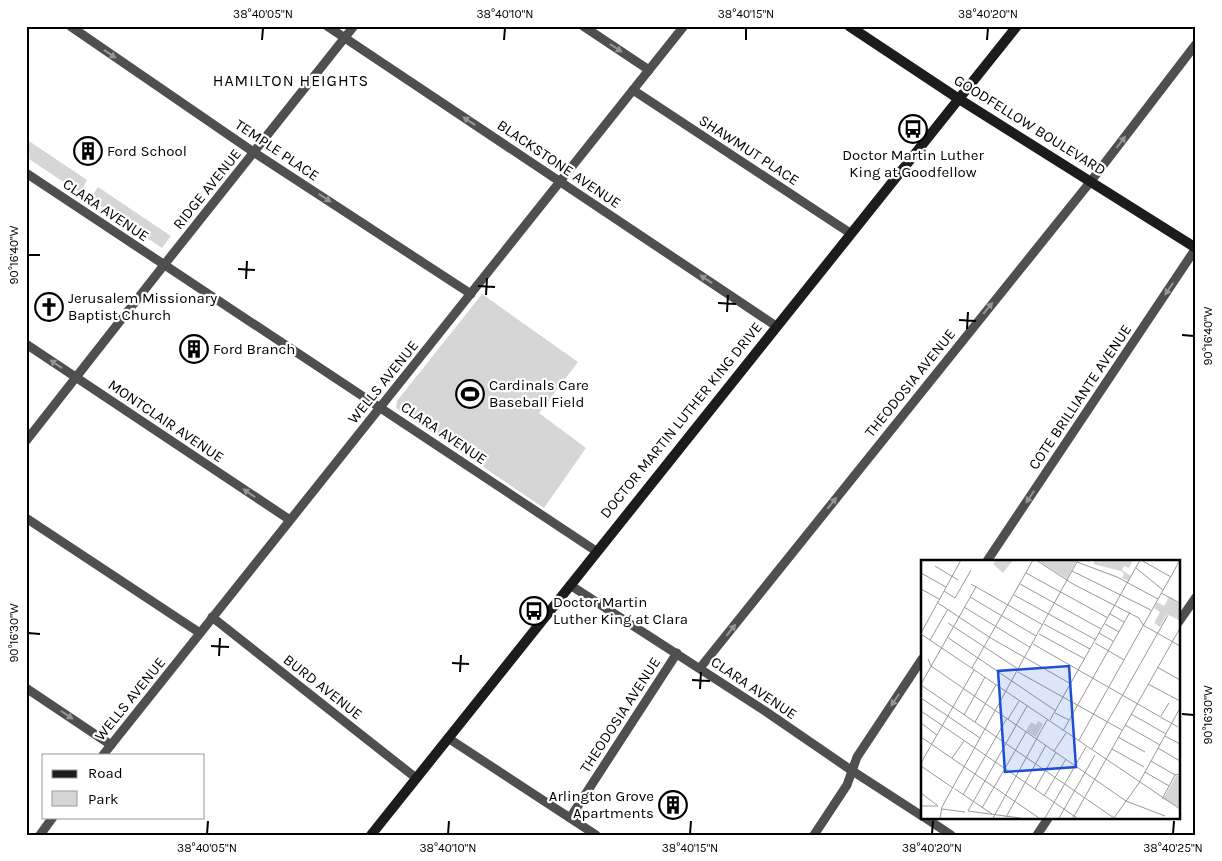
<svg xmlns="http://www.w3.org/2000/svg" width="1222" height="861" font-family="Karla,sans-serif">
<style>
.green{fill:#d6d6d6}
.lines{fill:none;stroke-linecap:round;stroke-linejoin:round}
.street{stroke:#4f4f4f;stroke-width:9}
.secondary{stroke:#1c1c1c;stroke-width:10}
.oneway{fill:#959595}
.ticks{fill:none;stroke:#000;stroke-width:2}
.labels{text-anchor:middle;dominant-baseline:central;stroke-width:4.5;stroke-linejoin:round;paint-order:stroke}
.street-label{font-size:15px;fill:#000;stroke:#fff}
.poi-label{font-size:15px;fill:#000;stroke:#fff;text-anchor:start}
.neighbourhood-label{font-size:16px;letter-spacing:1px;fill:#000;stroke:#fff}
.inset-road{fill:none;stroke:#999;stroke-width:1}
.view{fill:#1d4ed8;fill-opacity:0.15;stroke:#1d4ed8;stroke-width:2.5}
.inset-edge{fill:none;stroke:#000;stroke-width:2.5}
.neatline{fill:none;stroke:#000;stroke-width:2}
.ticks-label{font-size:12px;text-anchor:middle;fill:#000}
</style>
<rect width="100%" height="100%" fill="#fff"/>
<!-- green -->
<g class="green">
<polygon points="26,139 87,180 80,193 26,157"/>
<polygon points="98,187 171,236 162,248 90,199"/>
<polygon points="482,294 578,362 539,413 586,448 544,508 396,408 397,401"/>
</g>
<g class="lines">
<!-- street -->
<g class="street">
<polyline points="70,26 255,153 471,294"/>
<polyline points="327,26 776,326"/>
<polyline points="583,26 649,70"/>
<polyline points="633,90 850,233"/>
<polyline points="26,173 596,551"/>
<polyline points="26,344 290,520"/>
<polyline points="26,441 164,265 354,26"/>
<polyline points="26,518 200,633"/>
<polyline points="987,561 1196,248"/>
<polyline points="570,585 765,711 851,770 922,816"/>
<polyline points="212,617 416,778"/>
<polyline points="1178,623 1196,597"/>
<polyline points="700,668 1091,181 1196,44"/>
<polyline points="26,688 111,745"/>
<polyline points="448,738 596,835"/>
<polyline points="103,755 684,26"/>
<polyline points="924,817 951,835"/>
<polyline points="570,818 677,653"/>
<polyline points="40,835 53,817"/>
<polyline points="814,835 847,785 857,757 922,659"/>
<polyline points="1037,835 1049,817"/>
</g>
<!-- secondary -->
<g class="secondary">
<polyline points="849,26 959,99 1196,248"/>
<polyline points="371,835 1017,26"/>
</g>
</g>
<!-- one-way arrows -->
<defs><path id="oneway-solid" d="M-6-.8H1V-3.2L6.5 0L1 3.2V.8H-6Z" transform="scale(1.25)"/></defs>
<g class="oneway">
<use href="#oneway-solid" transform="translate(616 48) rotate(34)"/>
<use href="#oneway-solid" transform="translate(110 54) rotate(34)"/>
<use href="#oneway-solid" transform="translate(469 121) rotate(-146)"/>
<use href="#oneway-solid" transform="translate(1121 142) rotate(-53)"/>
<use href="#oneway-solid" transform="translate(325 198) rotate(33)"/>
<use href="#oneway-solid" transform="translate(706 279) rotate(-146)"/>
<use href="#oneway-solid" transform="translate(1169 289) rotate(124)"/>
<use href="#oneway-solid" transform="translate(988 308) rotate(-51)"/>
<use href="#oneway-solid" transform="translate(56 364) rotate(-146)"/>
<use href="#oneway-solid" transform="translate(249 493) rotate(-146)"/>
<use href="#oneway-solid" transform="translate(1030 497) rotate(124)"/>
<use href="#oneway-solid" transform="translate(832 503) rotate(-51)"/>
<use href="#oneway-solid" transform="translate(731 630) rotate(-51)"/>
<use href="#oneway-solid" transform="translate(895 700) rotate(124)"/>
<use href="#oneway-solid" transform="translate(67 715) rotate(34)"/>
</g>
<!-- ticks -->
<path class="ticks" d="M262,40L263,28M504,40L505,28M746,40V28M987,40L988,28M28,255H40M238,269L255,270M246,279L247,261M478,286L495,287M486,295L487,278M718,303L736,304M727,312L728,295M959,320L976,321M967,329L968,312M1182,335L1194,336M28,633L40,634M211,646L229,647M219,656L220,638M452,663L469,664M460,672L461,655M692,680L710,681M700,689L701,672M1182,714L1194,715M207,834L208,821M448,834L449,821M690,834L691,821M932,834L933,821M1173,834L1174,821"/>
<!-- icons -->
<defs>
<symbol id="bus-ring" viewBox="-11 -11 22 22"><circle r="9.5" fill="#fff" stroke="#000" stroke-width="1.5"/><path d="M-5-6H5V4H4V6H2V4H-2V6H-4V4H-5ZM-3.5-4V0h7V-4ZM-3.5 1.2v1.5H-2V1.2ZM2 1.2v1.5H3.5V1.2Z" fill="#000"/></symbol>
<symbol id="building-ring" viewBox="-11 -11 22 22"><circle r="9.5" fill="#fff" stroke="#000" stroke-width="1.5"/><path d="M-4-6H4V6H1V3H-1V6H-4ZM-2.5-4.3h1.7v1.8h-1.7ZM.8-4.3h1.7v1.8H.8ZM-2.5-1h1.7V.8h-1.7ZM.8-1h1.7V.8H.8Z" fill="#000"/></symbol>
<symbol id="church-ring" viewBox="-11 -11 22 22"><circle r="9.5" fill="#fff" stroke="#000" stroke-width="1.5"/><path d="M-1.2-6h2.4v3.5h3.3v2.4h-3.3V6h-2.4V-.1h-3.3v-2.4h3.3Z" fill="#000"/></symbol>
<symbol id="stadium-ring" viewBox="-11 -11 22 22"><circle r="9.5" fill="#fff" stroke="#000" stroke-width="1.5"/><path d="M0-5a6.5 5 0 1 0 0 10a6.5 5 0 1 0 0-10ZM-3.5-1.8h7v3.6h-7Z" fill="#000"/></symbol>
</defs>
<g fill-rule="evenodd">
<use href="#bus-ring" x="897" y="113" width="32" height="32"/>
<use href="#building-ring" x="72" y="135" width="32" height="32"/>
<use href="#church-ring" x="33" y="291" width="32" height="32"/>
<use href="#building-ring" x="178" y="333" width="32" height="32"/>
<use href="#stadium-ring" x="454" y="378" width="32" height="32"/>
<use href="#bus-ring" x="518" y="595" width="32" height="32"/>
<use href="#building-ring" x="657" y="789" width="32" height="32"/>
</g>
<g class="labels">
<!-- street labels -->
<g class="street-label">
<text transform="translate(1030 125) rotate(32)">GOODFELLOW BOULEVARD</text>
<text transform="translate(277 150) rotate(34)">TEMPLE PLACE</text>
<text transform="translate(749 150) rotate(33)">SHAWMUT PLACE</text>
<text transform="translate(559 164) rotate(34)">BLACKSTONE AVENUE</text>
<text transform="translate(207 189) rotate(-51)">RIDGE AVENUE</text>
<text transform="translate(106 210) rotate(34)">CLARA AVENUE</text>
<text transform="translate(383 382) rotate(-51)">WELLS AVENUE</text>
<text transform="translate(910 383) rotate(-51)">THEODOSIA AVENUE</text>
<text transform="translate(1080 397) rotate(-56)">COTE BRILLIANTE AVENUE</text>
<text transform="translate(681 420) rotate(-51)">DOCTOR MARTIN LUTHER KING DRIVE</text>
<text transform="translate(166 421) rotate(34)">MONTCLAIR AVENUE</text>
<text transform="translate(444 433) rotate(34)">CLARA AVENUE</text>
<text transform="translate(323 687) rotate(38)">BURD AVENUE</text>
<text transform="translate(754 688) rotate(34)">CLARA AVENUE</text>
<text transform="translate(130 699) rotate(-51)">WELLS AVENUE</text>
<text transform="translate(620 715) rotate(-57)">THEODOSIA AVENUE</text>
</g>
<!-- poi labels -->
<g class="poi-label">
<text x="107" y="151">Ford School</text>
<text x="913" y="155" text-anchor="middle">Doctor Martin Luther<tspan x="913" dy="17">King at Goodfellow</tspan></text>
<text x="68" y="298">Jerusalem Missionary<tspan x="68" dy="17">Baptist Church</tspan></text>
<text x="213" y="349">Ford Branch</text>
<text x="489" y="385">Cardinals Care<tspan x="489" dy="17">Baseball Field</tspan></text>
<text x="553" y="602">Doctor Martin<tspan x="553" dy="17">Luther King at Clara</tspan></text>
<text x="654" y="796" text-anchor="end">Arlington Grove<tspan x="654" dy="17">Apartments</tspan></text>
</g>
<!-- neighbourhood labels -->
<g class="neighbourhood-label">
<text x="291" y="80">HAMILTON HEIGHTS</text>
</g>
</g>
<!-- overview -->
<g transform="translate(921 560)">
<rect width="259" height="259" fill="#fff"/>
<path d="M75,0H92L82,13L72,4ZM116,0H156L146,19ZM174,0L182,4L176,0H212L208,8L203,6L201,10L210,16L207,21L201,18L203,14L200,11L172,4ZM248,37L259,44V61L246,54L239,67L233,63L239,52L233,48L236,42L243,46ZM117,161L122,164L115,177L105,171L110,162L115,165ZM259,215V248L242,239L255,216Z" fill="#d6d6d6"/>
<path class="inset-road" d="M115,0L152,24L218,58L222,65L259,86M220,0L250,17M156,2L196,17L237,39M14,6L37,20M215,8L242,30M151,11L230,50M0,13L25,27M105,13L187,58M50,24L122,65M99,24L180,69M0,29L18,39M23,31L34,38L50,10M240,33L259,43M93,35L175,80M49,37L115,76M17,43L68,77L150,124M43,47L110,88M189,54L203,62M27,63L97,109M123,64L169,89M184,64L198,72M0,73L40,0M178,73L192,81M0,74L259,249M118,74L164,99M26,77L135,151M9,80L27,49M174,83L203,100M112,84L257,167M7,99L10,106L205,241L244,256M236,107L259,120M51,108L112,0M97,112L201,170M0,124L55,27M227,124L259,141M0,125L193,258M0,138L59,178M0,151L156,258M134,153L148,160M210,154L245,174M43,155L64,117M240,156L248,143M87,159L98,141M129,160L219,0M54,162L75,125M0,163L16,175M204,165L239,185M142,171L209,52M244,176L259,184M0,177L118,258M197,177L224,192M158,180L259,0M237,188L259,201M171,189L247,55M191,189L223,207M133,191L145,173M31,198L43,181M230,201L254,215M0,203L53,110M0,206L32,228M224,212L248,226M34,229L71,254M114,229L135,192M0,233L17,246H0M42,235L86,158M123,236L145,199M241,239L254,215L259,214M61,248L105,172M21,249L44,252M85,257L125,185M19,258L21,247L157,0M72,258L126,160M99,258L47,251L106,146M124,258L165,187M138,258L174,195M152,258L259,68M193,258L218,223L259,148"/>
<path class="view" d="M148,106L155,207L84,212L77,111Z"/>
<rect width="259" height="259" class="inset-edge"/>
</g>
<!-- border -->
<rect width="1222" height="861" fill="none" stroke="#ffffff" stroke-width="55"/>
<!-- legend -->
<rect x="42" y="754" width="162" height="65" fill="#ffffff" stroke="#999999"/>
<rect x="52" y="770" width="25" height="8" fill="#1c1c1c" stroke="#999999"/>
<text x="88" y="778" font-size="15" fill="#000000">Road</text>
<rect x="52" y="791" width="25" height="15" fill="#d6d6d6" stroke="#999999"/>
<text x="88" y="804" font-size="15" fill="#000000">Park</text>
<rect x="28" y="28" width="1166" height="806" class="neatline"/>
<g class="ticks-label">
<text x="263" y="18">38°40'05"N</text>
<text x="505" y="18">38°40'10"N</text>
<text x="746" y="18">38°40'15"N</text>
<text x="988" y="18">38°40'20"N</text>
<text transform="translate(14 255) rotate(-90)" y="4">90°16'40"W</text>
<text transform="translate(1208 336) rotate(-90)" y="4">90°16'40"W</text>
<text transform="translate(14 633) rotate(-90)" y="4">90°16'30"W</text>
<text transform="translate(1208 715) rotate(-90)" y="4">90°16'30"W</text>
<text x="207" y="852">38°40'05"N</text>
<text x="448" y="852">38°40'10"N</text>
<text x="690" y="852">38°40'15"N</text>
<text x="932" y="852">38°40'20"N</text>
<text x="1173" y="852">38°40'25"N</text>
</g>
</svg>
